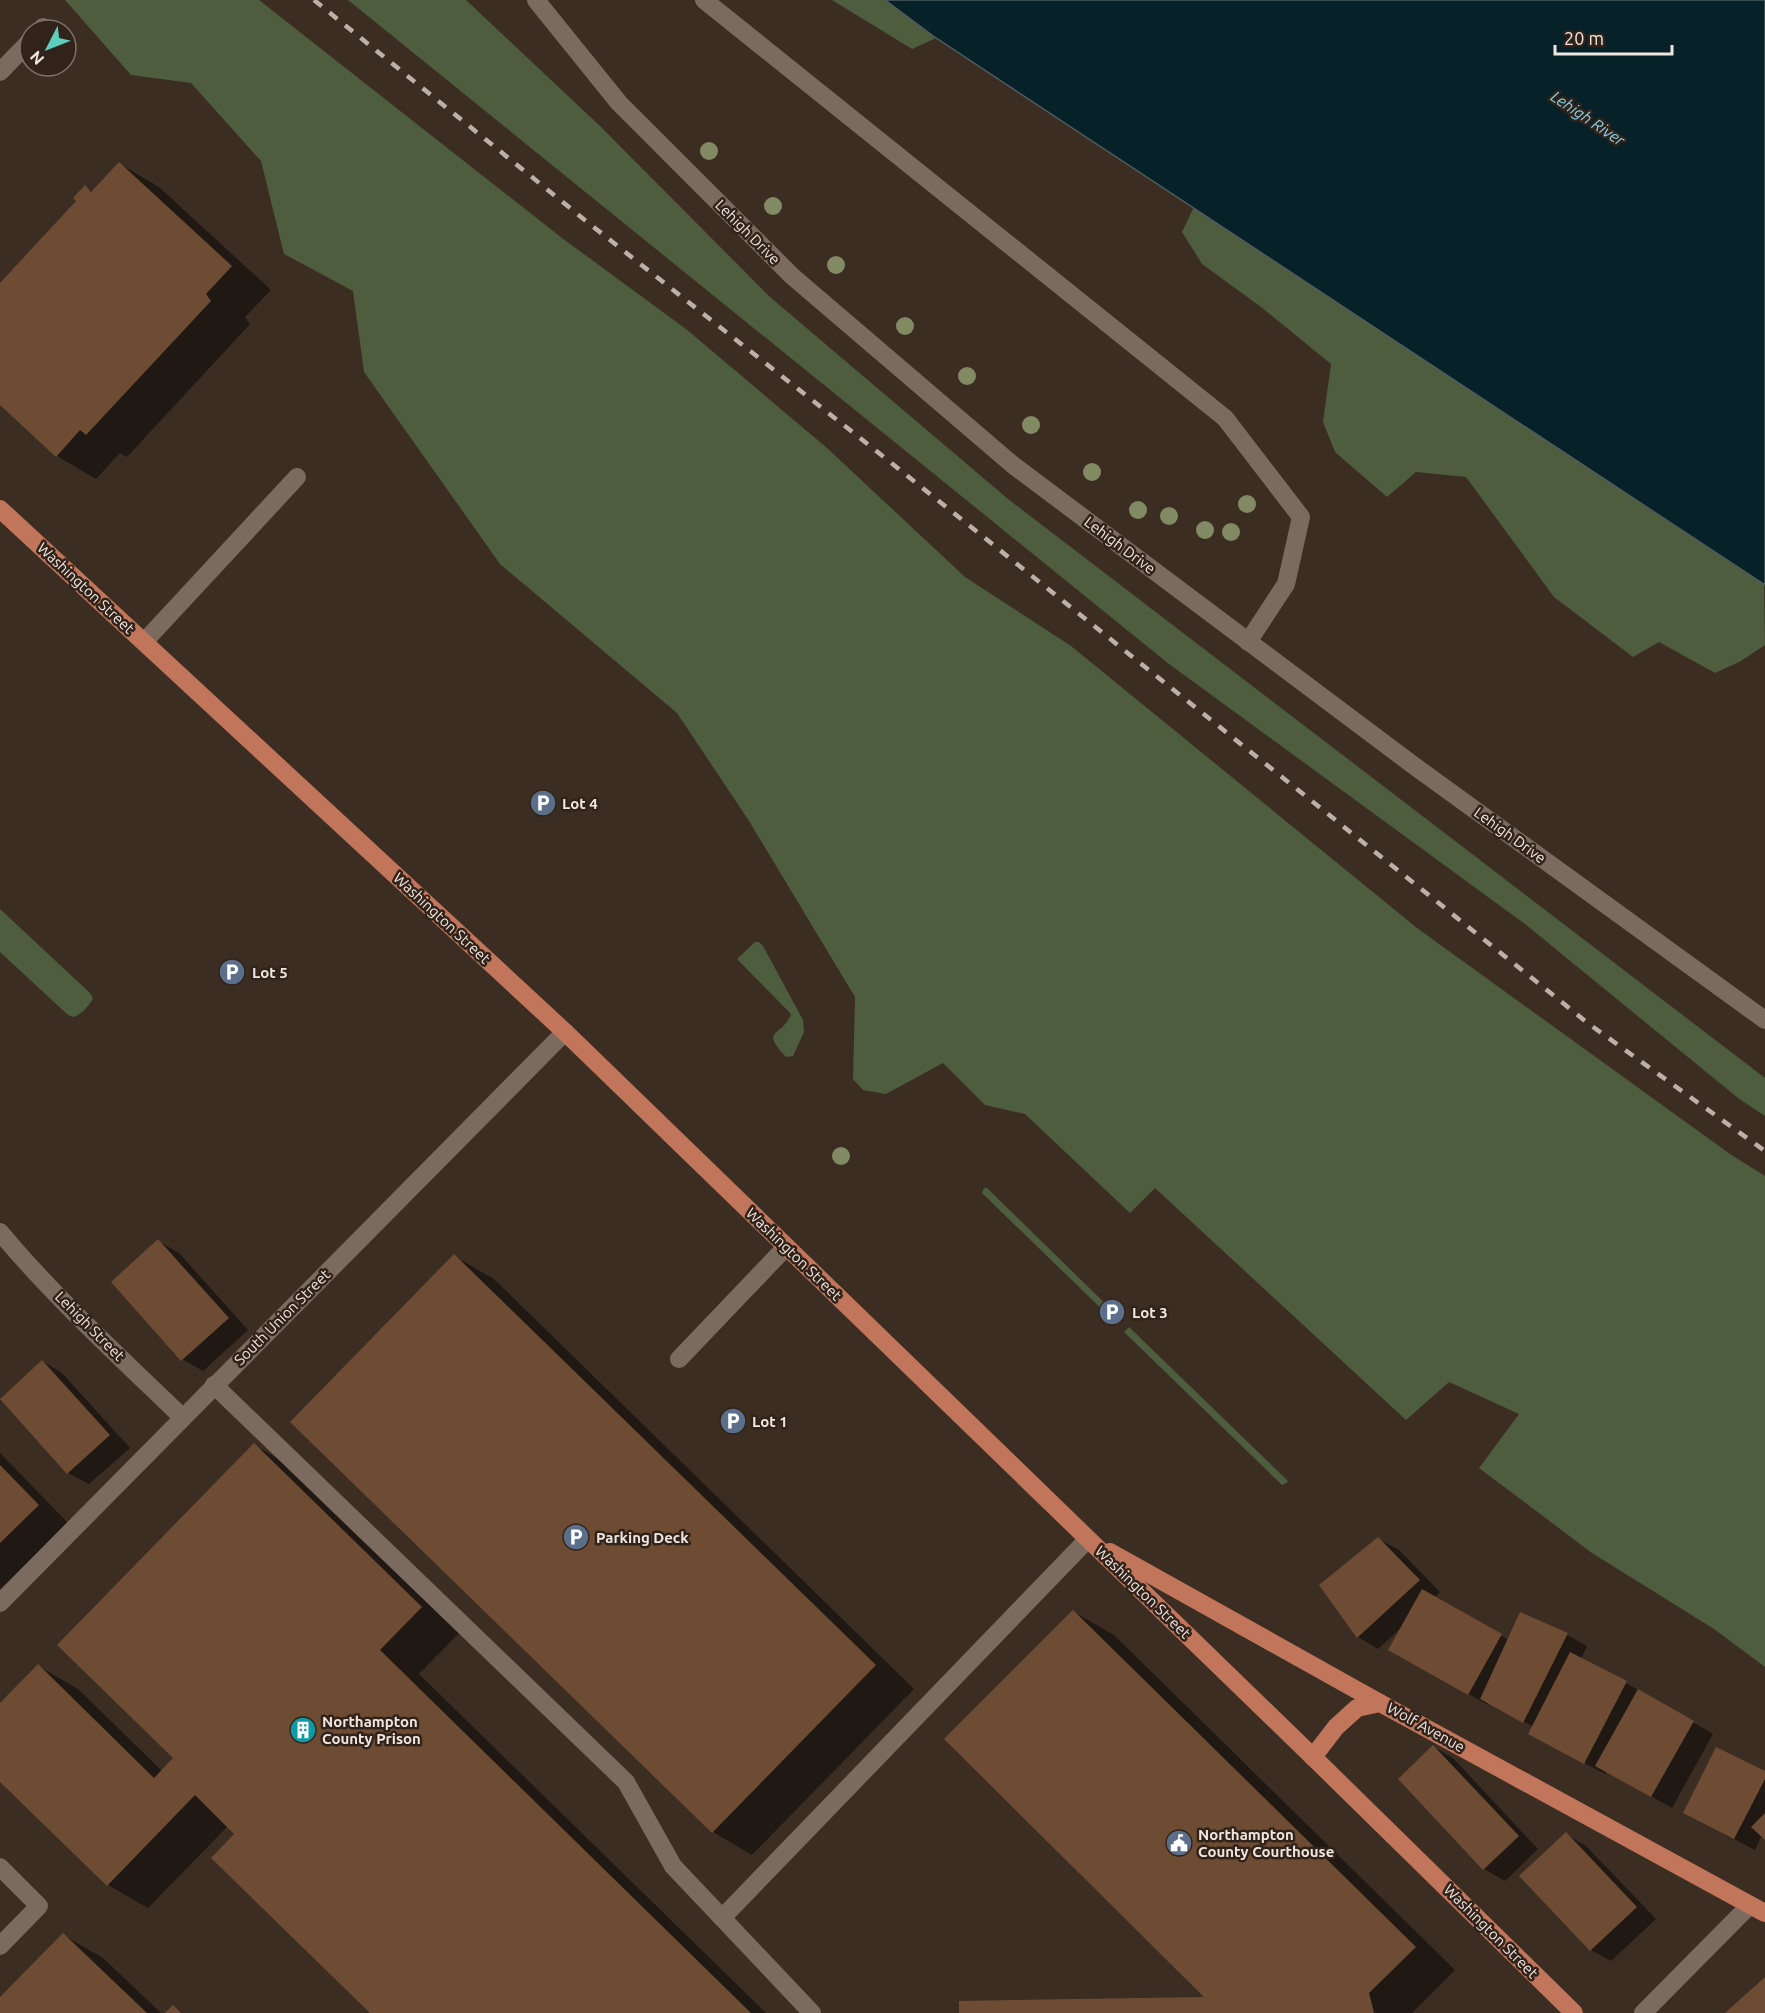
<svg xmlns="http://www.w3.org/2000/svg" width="1765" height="2013" font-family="Ubuntu,sans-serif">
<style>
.green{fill:#4e5d3d}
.water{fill:#072128;stroke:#4d5c5f;stroke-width:1.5}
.shadow{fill:#0007}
.building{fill:#6e4c34}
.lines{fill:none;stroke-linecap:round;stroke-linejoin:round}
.lane{stroke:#7b6a5e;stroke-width:18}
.street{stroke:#7b6a5e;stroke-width:18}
.secondary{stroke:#7b6a5e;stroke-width:18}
.primary{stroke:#c1755a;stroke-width:18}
.rail{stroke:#bcb0a9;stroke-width:4.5;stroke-dasharray:10 10;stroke-linecap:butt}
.tree{fill:#818a63}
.labels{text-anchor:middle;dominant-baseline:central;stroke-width:5;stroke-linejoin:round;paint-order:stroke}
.street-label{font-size:15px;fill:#f0e6e0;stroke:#312319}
.poi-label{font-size:15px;font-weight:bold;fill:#f0e6e0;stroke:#312319;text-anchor:start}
.water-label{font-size:16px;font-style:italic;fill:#81d3ed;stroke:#312319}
</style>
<rect width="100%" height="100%" fill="#3c2d22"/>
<!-- green -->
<g class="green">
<polygon points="65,0 259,0 562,238 686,329 827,448 965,577 1071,646 1417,928 1730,1154 1765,1176 1765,1667 1714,1629 1592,1553 1479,1468 1519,1414 1449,1382 1406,1420 1155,1188 1130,1213 1025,1114 985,1105 943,1063 886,1094 863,1090 853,1079 855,997 749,821 677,713 500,564 364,372 353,291 284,254 261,161 191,83 131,75"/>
<polygon points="348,0 466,0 601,127 770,297 1008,499 1765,1078 1765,1116 1738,1098 1525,924 1169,664"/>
<polygon points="832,0 885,0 936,38 912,49"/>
<polygon points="1194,207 1764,585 1765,645 1741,661 1715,673 1659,642 1633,657 1554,597 1466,477 1416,472 1387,497 1335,452 1323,422 1331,364 1261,307 1202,264 1182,232"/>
<path d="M0,909L90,993L93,998C90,1005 81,1015 73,1017L68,1015L0,952Z"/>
<path d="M755,942H759L763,946L803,1020L804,1032L793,1056L786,1057C759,1028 782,1038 791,1014L737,959Z"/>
<polygon points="984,1188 987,1188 1120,1318 1115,1322 982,1193"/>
<polygon points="1129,1327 1287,1480 1288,1482 1282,1485 1124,1332"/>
</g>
<!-- water -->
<polygon class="water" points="885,0 1765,0 1765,585 936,38"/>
<!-- shadow -->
<g class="shadow">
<polygon points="120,164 159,187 271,290 245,317 250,324 127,457 120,453 96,479 57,456 0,403 0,285 78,201 85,187 93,192"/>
<polygon points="158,1241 179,1253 248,1330 203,1371 182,1359"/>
<polygon points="454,1256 494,1279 914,1689 752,1855 713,1832"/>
<polygon points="42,1361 62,1373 130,1448 89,1484 68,1473 1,1398"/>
<polygon points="254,1445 294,1468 461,1631 419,1674 766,2013 372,2013 236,1834 228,1826 148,1908 108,1885 0,1780 0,1705 38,1666 78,1689 162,1771 175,1758"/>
<polygon points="0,1453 68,1523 0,1589"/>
<polygon points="1378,1539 1399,1550 1440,1592 1434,1598 1509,1640 1567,1635 1587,1646 1581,1659 1626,1683 1713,1734 1672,1808 1607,1771 1605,1774 1550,1745 1533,1727 1490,1702 1488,1705 1390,1649 1402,1627 1378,1649 1358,1637"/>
<polygon points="1074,1612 1114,1635 1455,1970 1412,2013 960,2013 1208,1999"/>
<polygon points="1434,1747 1454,1759 1538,1849 1505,1881 1484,1869 1400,1779"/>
<polygon points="1765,1773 1765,1838 1762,1835 1755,1850 1685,1813"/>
<polygon points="1566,1834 1586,1846 1656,1919 1611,1961 1591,1950"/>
<polygon points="63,1935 103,1958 161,2013 0,2013 0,1999"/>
</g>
<!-- building -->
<g class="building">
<polygon points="119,162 232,266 206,294 211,301 86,435 80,430 56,457 0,405 0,283 76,201 73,198 85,185 91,192"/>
<polygon points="158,1239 229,1318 181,1361 111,1282"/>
<polygon points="454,1254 876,1665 712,1833 290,1422"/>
<polygon points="42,1360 110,1435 67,1474 0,1399"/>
<polygon points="254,1443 422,1607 380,1650 751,2013 370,2013 211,1858 234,1834 195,1795 107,1886 0,1782 0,1703 38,1664 154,1778 173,1758 57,1645"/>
<polygon points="0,1465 39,1505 0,1543"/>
<polygon points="1378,1537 1420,1580 1357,1638 1319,1585"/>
<polygon points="1422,1589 1502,1634 1468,1695 1388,1650"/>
<polygon points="1073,1610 1416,1947 1369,1993 1374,2013 959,2013 959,2001 1204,1997 944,1739"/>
<polygon points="1520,1612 1568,1633 1523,1723 1480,1699"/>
<polygon points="1570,1652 1627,1681 1584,1764 1528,1734"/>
<polygon points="1638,1689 1694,1721 1651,1797 1595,1766"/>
<polygon points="1433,1745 1519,1836 1483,1870 1398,1779"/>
<polygon points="1716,1747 1765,1771 1765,1779 1734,1839 1683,1813"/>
<polygon points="1765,1813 1765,1840 1751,1827"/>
<polygon points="1566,1832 1637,1907 1590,1951 1519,1876"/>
<polygon points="63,1933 147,2013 0,2013 0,1997"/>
<polygon points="1765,1977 1765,2013 1725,2013"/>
<polygon points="173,2005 181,2013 165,2013"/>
</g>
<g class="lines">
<!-- lane -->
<g class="lane">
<polyline points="704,0 1225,418 1301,517 1286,584 1248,642"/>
<polyline points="144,642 297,477"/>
<polyline points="679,1359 786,1247"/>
<polyline points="214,1385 626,1782 673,1866 812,2013"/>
<polyline points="0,1867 39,1906 0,1946"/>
<polyline points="722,1918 1088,1539"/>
</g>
<!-- street -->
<g class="street">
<polyline points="41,30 43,27"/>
<polyline points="0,72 30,41"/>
<path d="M0,1232C55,1298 120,1357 182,1417"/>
<polyline points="0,1603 565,1032"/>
<polyline points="1643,2013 1750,1905"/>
</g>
<!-- secondary -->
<polyline class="secondary" points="536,0 619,103 792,276 1013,465 1413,765 1765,1020"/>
<!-- primary -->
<g class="primary">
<polyline points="0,509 565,1032 1313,1757 1574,2013"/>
<polyline points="1110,1552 1380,1703 1765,1913"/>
<polyline points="1313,1757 1336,1727 1357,1708 1380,1703"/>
</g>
<!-- rail -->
<polyline class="rail" points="314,0 586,221 889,461 1589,1024 1765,1151"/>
</g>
<!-- trees -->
<g class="tree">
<circle cx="709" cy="151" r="9"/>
<circle cx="773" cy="206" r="9"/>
<circle cx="836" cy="265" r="9"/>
<circle cx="905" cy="326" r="9"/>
<circle cx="967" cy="376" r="9"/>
<circle cx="1031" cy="425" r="9"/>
<circle cx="1092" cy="472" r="9"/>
<circle cx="1247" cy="504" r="9"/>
<circle cx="1138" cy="510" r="9"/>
<circle cx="1169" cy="516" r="9"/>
<circle cx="1205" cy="530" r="9"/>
<circle cx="1231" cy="532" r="9"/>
<circle cx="841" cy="1156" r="9"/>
</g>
<!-- icons -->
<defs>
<symbol id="parking-disc" viewBox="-11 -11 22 22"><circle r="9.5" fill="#5c6f8a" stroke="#312319"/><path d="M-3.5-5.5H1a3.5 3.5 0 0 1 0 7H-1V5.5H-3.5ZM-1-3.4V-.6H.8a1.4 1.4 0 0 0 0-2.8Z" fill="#fff"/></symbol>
<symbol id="building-disc" viewBox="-11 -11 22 22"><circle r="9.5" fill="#0f9aa8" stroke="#312319"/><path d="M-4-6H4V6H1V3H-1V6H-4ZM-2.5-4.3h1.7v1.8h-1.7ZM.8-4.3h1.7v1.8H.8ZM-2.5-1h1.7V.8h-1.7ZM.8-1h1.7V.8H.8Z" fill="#fff"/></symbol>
<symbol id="civic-disc" viewBox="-11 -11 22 22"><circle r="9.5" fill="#5c6f8a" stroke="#312319"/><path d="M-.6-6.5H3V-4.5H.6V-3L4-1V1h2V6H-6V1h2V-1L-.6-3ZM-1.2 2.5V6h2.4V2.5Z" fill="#fff"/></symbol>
</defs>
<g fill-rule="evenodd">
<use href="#parking-disc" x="528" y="788" width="30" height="30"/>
<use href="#parking-disc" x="217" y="957" width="30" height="30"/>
<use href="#parking-disc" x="1097" y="1297" width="30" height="30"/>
<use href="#parking-disc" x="718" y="1406" width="30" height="30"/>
<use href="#parking-disc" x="561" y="1522" width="30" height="30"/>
<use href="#building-disc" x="288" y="1715" width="30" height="30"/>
<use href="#civic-disc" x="1164" y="1828" width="30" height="30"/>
</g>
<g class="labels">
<!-- street labels -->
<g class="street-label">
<text transform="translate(748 232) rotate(45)">Lehigh Drive</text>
<text transform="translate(1120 545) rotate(37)">Lehigh Drive</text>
<text transform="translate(86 588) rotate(43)">Washington Street</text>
<text transform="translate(1510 835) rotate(36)">Lehigh Drive</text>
<text transform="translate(442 918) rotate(43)">Washington Street</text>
<text transform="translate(794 1254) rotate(44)">Washington Street</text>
<text transform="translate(282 1317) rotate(-45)">South Union Street</text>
<text transform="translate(90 1326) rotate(45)">Lehigh Street</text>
<text transform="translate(1143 1592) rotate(44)">Washington Street</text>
<text transform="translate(1426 1727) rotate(29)">Wolf Avenue</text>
<text transform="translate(1491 1931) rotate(45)">Washington Street</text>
</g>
<!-- poi labels -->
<g class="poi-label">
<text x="562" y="803">Lot 4</text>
<text x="252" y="972">Lot 5</text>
<text x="1132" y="1312">Lot 3</text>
<text x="752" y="1421">Lot 1</text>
<text x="596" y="1537">Parking Deck</text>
<text x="322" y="1721">Northampton<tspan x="322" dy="17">County Prison</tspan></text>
<text x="1198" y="1834">Northampton<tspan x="1198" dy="17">County Courthouse</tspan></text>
</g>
<!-- water labels -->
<g class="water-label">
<text transform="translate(1588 118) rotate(34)">Lehigh River</text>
</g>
</g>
<!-- north arrow -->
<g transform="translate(48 48) rotate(228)"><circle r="28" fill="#312319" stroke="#7d7169" stroke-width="1.5"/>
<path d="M0-4.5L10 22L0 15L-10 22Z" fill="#5bcebc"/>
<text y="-9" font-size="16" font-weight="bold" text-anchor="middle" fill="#f0e6e0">N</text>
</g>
<!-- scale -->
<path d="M1555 45v9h117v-9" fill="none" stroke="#f0e6e0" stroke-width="3"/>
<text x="1564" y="45" font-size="18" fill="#f0e6e0" stroke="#312319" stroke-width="4.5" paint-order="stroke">20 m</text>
</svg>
